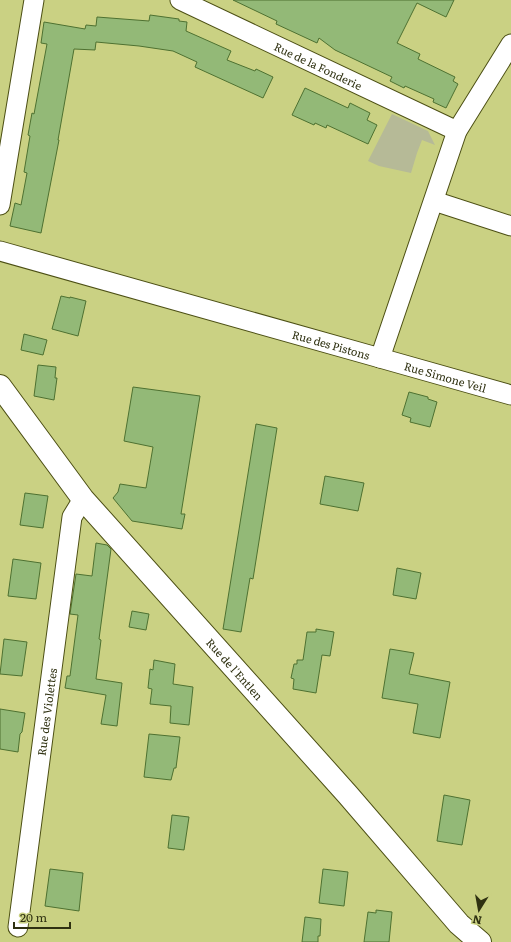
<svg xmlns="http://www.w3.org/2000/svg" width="511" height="942" font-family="Literata,serif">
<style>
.green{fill:#b6ba97}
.building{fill:#93b977;stroke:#4e7131}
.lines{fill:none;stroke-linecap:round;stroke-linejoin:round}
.street-casing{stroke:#4c4f14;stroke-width:21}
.secondary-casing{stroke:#4c4f14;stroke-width:24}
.street{stroke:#fff;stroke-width:19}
.secondary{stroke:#fff;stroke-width:22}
.labels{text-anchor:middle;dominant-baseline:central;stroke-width:3;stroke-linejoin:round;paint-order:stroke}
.street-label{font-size:11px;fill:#2f3111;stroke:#cad183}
</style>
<rect width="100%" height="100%" fill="#cad183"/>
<!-- green -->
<polygon class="green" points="392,114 428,131 435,145 422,140 417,153 411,173 379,166 368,161"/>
<!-- building -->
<g class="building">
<polygon points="233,0 454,0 446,17 417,3 397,43 420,54 418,59 455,77 453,81 458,84 446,108 433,102 434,99 405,86 404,88 390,81 392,77 335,50 319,38 317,43 276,24 277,21"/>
<polygon points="150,15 179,19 179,21 187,22 186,31 231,51 227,60 255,71 256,69 273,77 263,98 195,67 197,62 173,51 139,46 96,42 95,50 74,49 58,140 59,140 41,233 10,226 15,203 21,205 27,173 24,172 30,136 28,135 32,113 34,114 47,44 41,43 44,22 85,29 86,25 96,26 97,17 149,21"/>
<polygon points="305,88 348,108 350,103 370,113 367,120 377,125 368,144 327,125 326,128 315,123 314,125 292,115"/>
<polygon points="61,296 70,298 70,297 86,301 78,336 52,329"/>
<polygon points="24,334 47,340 43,355 21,350"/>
<polygon points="38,365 56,367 55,378 57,378 54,400 34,396"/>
<polygon points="133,387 200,396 181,514 185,514 182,529 132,521 113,498 118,492 120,484 146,488 153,447 124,441"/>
<polygon points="409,392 428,397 428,399 437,402 430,427 410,422 411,418 402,415"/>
<polygon points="256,424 277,428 253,579 250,578 241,632 223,629"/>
<polygon points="325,476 364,483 358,511 320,504"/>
<polygon points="25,493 48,496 43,528 20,525"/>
<polygon points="96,543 107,545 111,549 99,639 101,640 96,679 122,683 117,726 101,724 106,695 65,688 67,676 70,676 78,615 70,614 76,574 92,576"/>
<polygon points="13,559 41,563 36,599 8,596"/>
<polygon points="397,568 421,573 416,599 393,595"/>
<polygon points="132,611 149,614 146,630 129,627"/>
<polygon points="316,629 334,632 330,656 322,655 316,693 293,689 294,679 291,678 294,664 297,664 297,660 303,660 307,632 316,632"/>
<polygon points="4,639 27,642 22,676 0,674"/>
<polygon points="390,649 414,653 409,674 450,682 440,738 413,733 418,704 382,698"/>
<polygon points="154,660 175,664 173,684 193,687 189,725 170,723 171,706 150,704 152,689 148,688 150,669 153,670"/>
<polygon points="0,709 25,713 22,732 20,734 18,752 0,749"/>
<polygon points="149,734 180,737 176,768 174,768 171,780 144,777"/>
<polygon points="444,795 470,800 462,845 437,841"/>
<polygon points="172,815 189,817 184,850 168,848"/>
<polygon points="50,869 83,873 79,911 45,906"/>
<polygon points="323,869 348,872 344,906 319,903"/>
<polygon points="376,910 392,912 389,942 364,942 368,912 376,913"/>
<polygon points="305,917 321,919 320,936 318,936 318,942 302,942"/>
</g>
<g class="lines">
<defs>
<g id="street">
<path id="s1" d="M180,0L457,131"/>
<polyline points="434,201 511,226"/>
<polyline points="0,205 34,0"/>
<path id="s2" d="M0,251L380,358L457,131L511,44"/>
<path id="s3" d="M380,358L511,395"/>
<path id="s4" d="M18,927L72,517L83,499"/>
</g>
<g id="secondary">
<path id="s5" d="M0,386L83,499L348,795L459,924L480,942"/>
</g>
</defs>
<!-- street casing -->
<use href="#street" class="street-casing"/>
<!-- secondary casing -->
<use href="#secondary" class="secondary-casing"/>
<!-- street -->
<use href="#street" class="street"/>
<!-- secondary -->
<use href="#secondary" class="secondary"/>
</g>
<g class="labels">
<!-- street labels -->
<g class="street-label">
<text stroke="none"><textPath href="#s1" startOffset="153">Rue de la Fonderie</textPath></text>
<text stroke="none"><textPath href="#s2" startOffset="344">Rue des Pistons</textPath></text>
<text stroke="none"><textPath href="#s3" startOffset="68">Rue Simone Veil</textPath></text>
<text stroke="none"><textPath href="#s5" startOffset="368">Rue de l'Entlen</textPath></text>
<text stroke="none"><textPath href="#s4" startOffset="217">Rue des Violettes</textPath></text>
</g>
</g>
<!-- north arrow -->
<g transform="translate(479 910) rotate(191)" stroke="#cad183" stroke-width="3" paint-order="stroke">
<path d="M0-3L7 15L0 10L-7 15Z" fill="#2f3111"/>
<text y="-6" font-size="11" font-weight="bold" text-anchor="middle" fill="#2f3111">N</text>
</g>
<!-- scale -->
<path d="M14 922v6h56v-6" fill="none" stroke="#2f3111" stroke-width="2"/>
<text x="20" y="922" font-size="12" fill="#2f3111" stroke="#cad183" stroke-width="3" paint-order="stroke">20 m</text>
</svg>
